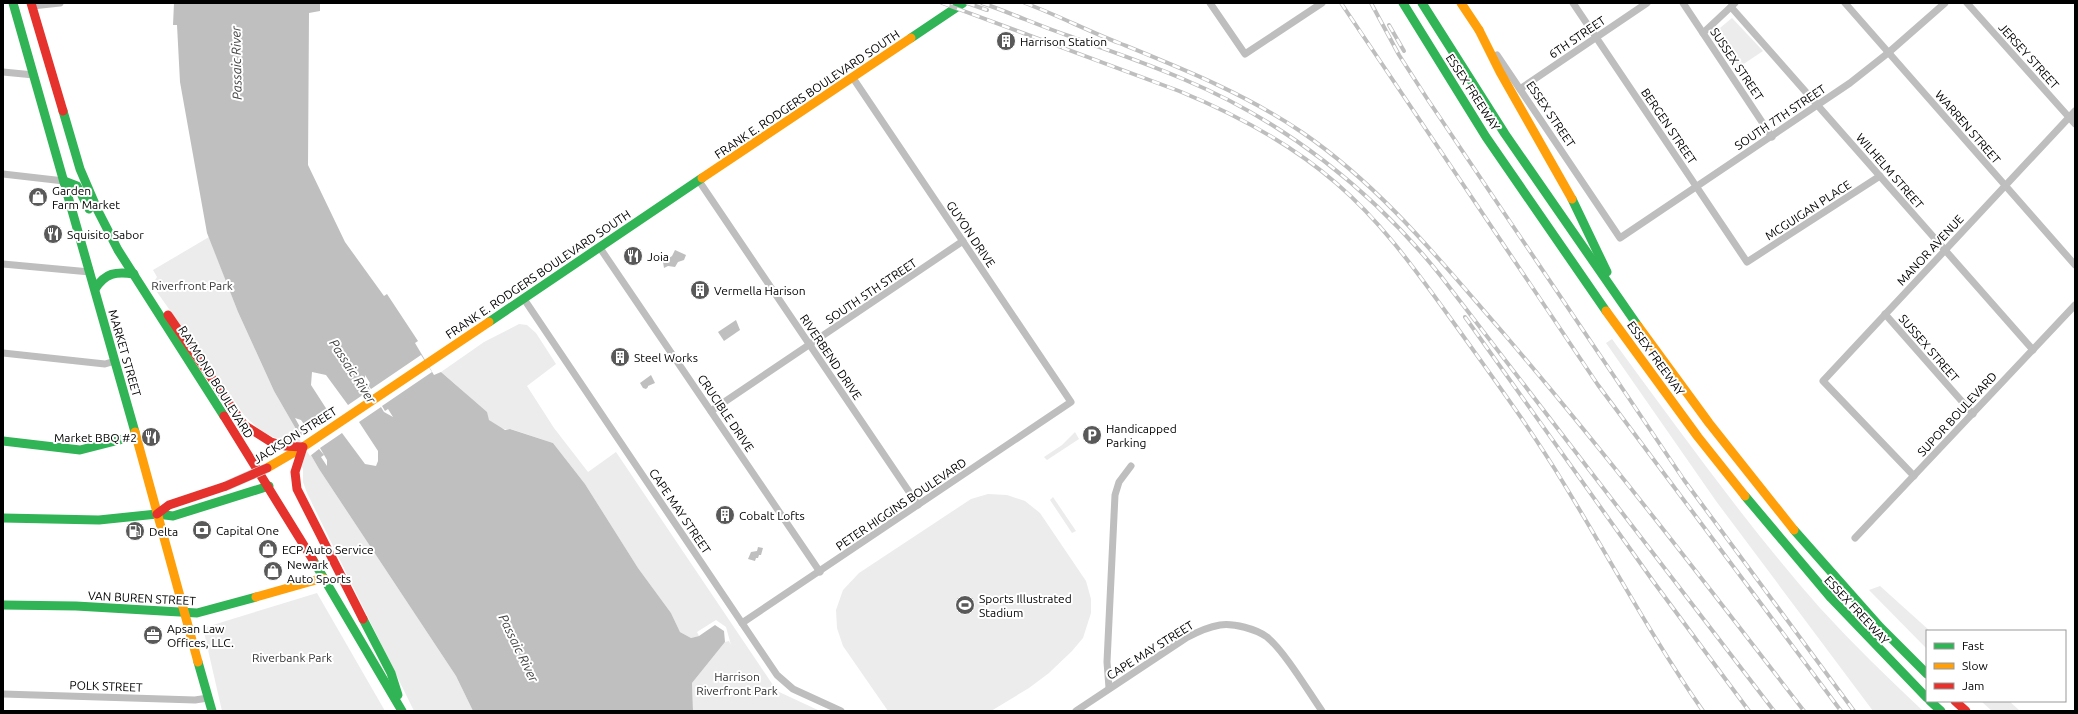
<svg xmlns="http://www.w3.org/2000/svg" width="2078" height="714" font-family="Ubuntu,sans-serif">
<style>
.green{fill:#ececec}
.water{fill:#bfbfbf}
.pier{fill:#fff}
.lines{fill:none;stroke-linecap:round;stroke-linejoin:round}
.street{stroke:#bebebe;stroke-width:7}
.fast{stroke:#30b455;stroke-width:9}
.slow{stroke:#ff9f0a;stroke-width:9}
.jam{stroke:#e5322d;stroke-width:9}
.rail-casing{stroke:#bebebe;stroke-width:4}
.rail{stroke:#fff;stroke-width:2.5;stroke-dasharray:8;stroke-linecap:butt}
.jam-bridge-casing{stroke:#dbdbdb;stroke-width:10;stroke-linecap:butt}
.jam-bridge{stroke:#e5322d;stroke-width:9}
.labels{text-anchor:middle;dominant-baseline:central;stroke-width:4;stroke-linejoin:round;paint-order:stroke}
.street-label{font-size:12px;fill:#000;stroke:#fff}
.poi-label{font-size:12px;fill:#000;stroke:#fff;text-anchor:start}
.park-label{font-size:12px;fill:#333;stroke:#fff}
.water-label{font-size:13px;font-style:italic;fill:#444;stroke:#fff}
</style>
<rect width="100%" height="100%" fill="#fff"/>
<!-- green -->
<g class="green">
<polygon points="1732,18 1763,51 1739,67 1714,33"/>
<path d="M209,237L238,312L274,391L319,469L456,676L473,711H414L307,493L303,482V469L283,440C266,436 256,427 244,415L152,285L157,277L153,270Z"/>
<path d="M519,324L527,325L536,333L556,364L527,386L554,428L588,472L616,452L777,691L820,711H693L692,683L725,642L729,641L731,645L726,627L716,620L697,632L699,636L691,638L680,632L671,613L638,568L585,484L553,443L511,429C492,432 479,406 467,395C459,387 450,380 441,372L484,342Z"/>
<path d="M1612,339C1679,430 1745,523 1820,608C1853,644 1888,678 1923,711H1873L1716,501L1606,343Z"/>
<polygon points="1075,432 1079,439 1047,460 1044,457 1062,445"/>
<polygon points="988,494 1007,495 1025,501 1040,513 1086,581 1091,599 1091,613 1083,638 1072,651 1049,673 1029,688 991,711 888,711 843,646 837,628 836,610 843,590 859,573 971,499"/>
<polygon points="1053,497 1076,531 1072,533 1050,500"/>
<polygon points="1880,586 1930,631 1927,631 1927,649 1869,590"/>
<polygon points="317,593 385,711 222,711 203,628"/>
<polygon points="1981,701 2009,701 2020,711 1992,711"/>
</g>
<!-- water -->
<g class="water">
<polygon points="174,3 320,3 320,11 309,13 308,165 345,242 384,296 387,294 418,341 415,343 434,375 441,372 487,412 489,420 505,430 510,429 553,443 585,484 638,568 671,613 680,632 691,638 699,636 715,625 724,631 725,642 692,683 693,711 473,711 456,676 319,469 274,391 238,312 207,233 180,82 177,25 173,25"/>
<polygon points="675,250 686,255 684,260 678,262 675,267 668,266 664,268 663,262 672,256"/>
<polygon points="736,320 740,330 724,341 718,332"/>
<polygon points="651,375 655,383 648,386 648,387 646,389 643,388 640,383"/>
<polygon points="758,547 763,548 761,555 759,555 758,558 756,558 755,561 748,559 751,552 757,551"/>
</g>
<!-- pier -->
<polygon class="pier" points="421,355 432,372 382,406 385,411 388,409 393,417 384,412 381,407 359,422 378,451 378,461 376,466 365,464 342,433 320,448 327,460 327,466 321,457 324,455 319,449 310,456 298,437 308,432 303,425 300,427 295,418 301,420 309,431 331,416 311,385 312,372 326,375 348,405 370,390 365,380 365,375 370,383 368,385 371,389"/>
<g class="lines">
<!-- street -->
<g class="street">
<polyline points="1210,3 1245,54 1322,3"/>
<polyline points="1573,3 1747,262 1880,176"/>
<polyline points="1683,3 1772,137"/>
<polyline points="1845,3 2075,265"/>
<polyline points="1967,3 2075,124"/>
<polyline points="32,6 60,3"/>
<polyline points="1731,7 2033,350"/>
<polyline points="1703,33 1735,3"/>
<polyline points="1497,55 1620,238 1850,83 1888,53 1945,3"/>
<polyline points="3,72 34,75"/>
<polyline points="1520,89 1647,3"/>
<polyline points="3,174 64,181"/>
<polyline points="699,181 918,505"/>
<polyline points="600,248 820,572"/>
<polyline points="3,264 90,272"/>
<polyline points="524,299 777,675 793,689 841,711"/>
<polyline points="1885,314 1973,414"/>
<polyline points="3,353 105,364 115,361"/>
<polyline points="711,411 963,241"/>
<polyline points="1914,476 1823,381 2075,111"/>
<polyline points="1855,538 2075,305"/>
<polyline points="742,623 1071,402 853,78"/>
<polyline points="1109,688 1107,662 1115,495 1119,482 1131,466"/>
<polyline points="3,694 195,700 208,698"/>
<path d="M1076,711L1186,638C1197,632 1208,627 1220,625C1234,623 1256,629 1267,637C1285,652 1308,691 1322,711"/>
</g>
<!-- fast -->
<g class="fast">
<polyline points="13,3 135,432"/>
<polyline points="1403,3 1486,137 1606,311"/>
<polyline points="1422,3 1505,134 1638,326"/>
<polyline points="911,38 963,3"/>
<polyline points="63,111 80,169 98,211 118,250 224,416"/>
<polyline points="64,181 77,186 89,209"/>
<polyline points="1572,199 1607,272"/>
<path d="M95,289C105,273 116,271 134,274"/>
<polyline points="489,322 702,178"/>
<polyline points="3,441 80,450 135,436"/>
<polyline points="1745,496 1831,598 1927,698"/>
<polyline points="3,518 99,520 157,514 173,516 269,486"/>
<polyline points="1794,530 1880,627 1927,674"/>
<polyline points="313,560 402,711"/>
<polyline points="3,605 76,606 197,613 256,597"/>
<polyline points="363,619 391,673 398,695"/>
<polyline points="198,662 212,711"/>
<polyline points="1930,701 1941,711"/>
</g>
<!-- slow -->
<g class="slow">
<polyline points="1461,3 1479,30"/>
<polyline points="1479,30 1500,72 1572,199"/>
<polyline points="702,178 911,38"/>
<polyline points="1606,311 1698,437 1745,496"/>
<polyline points="1638,326 1709,423 1794,530"/>
<polyline points="135,432 198,662"/>
<polyline points="267,468 303,447 489,322"/>
<polyline points="256,597 323,578"/>
</g>
<!-- jam -->
<g class="jam">
<polyline points="31,3 63,111"/>
<polyline points="168,315 244,425 271,442 285,446 302,447"/>
<polyline points="224,416 313,560"/>
<polyline points="303,447 295,472 297,489 363,619"/>
<polyline points="157,514 169,505 226,486"/>
<polyline points="1955,701 1966,711"/>
</g>
<defs>
<g id="rail">
<path d="M942,3L1179,91C1235,114 1290,143 1336,183C1384,224 1419,275 1456,326C1493,378 1531,429 1564,484C1610,559 1652,638 1703,711"/>
<polyline points="967,3 987,10"/>
<path d="M982,3C1011,13 1040,26 1069,36C1107,50 1146,63 1183,79C1284,121 1372,190 1440,275L1774,711"/>
<path d="M1025,3C1057,15 1088,31 1119,43C1183,69 1246,94 1303,133C1383,188 1442,263 1505,335C1609,457 1706,584 1804,711"/>
<polyline points="1341,3 1598,385 1841,711"/>
<polyline points="1371,3 1399,55 1428,100 1684,480 1854,711"/>
<polyline points="1389,25 1404,51"/>
<polyline points="1465,317 1653,581 1749,711"/>
</g>
</defs>
<!-- rail casing -->
<use href="#rail" class="rail-casing"/>
<!-- rail -->
<use href="#rail" class="rail"/>
<defs>
<polyline id="jam-bridge" points="226,486 267,468"/>
</defs>
<!-- jam-bridge casing -->
<use href="#jam-bridge" class="jam-bridge-casing"/>
<!-- jam-bridge -->
<use href="#jam-bridge" class="jam-bridge"/>
</g>
<!-- icons -->
<defs>
<symbol id="building-disc" viewBox="-11 -11 22 22"><circle r="9.5" fill="#595959" stroke="#fff"/><path d="M-4-6H4V6H1V3H-1V6H-4ZM-2.5-4.3h1.7v1.8h-1.7ZM.8-4.3h1.7v1.8H.8ZM-2.5-1h1.7V.8h-1.7ZM.8-1h1.7V.8H.8Z" fill="#fff"/></symbol>
<symbol id="shop-disc" viewBox="-11 -11 22 22"><circle r="9.5" fill="#595959" stroke="#fff"/><path d="M-5-2.5h2.3a2.7 3.5 0 0 1 5.4 0H5L5.5 6h-11ZM-1.5-2.5h3a1.5 2.3 0 0 0-3 0Z" fill="#fff"/></symbol>
<symbol id="restaurant-disc" viewBox="-11 -11 22 22"><circle r="9.5" fill="#595959" stroke="#fff"/><path d="M-5-6h1v4h1v-4h1v4h1v-4h1v5L-1.5 .5V6h-2V.5L-5-1ZM5-6V6H3V1.5H1.5Q1.5-4 5-6Z" fill="#fff"/></symbol>
<symbol id="parking-disc" viewBox="-11 -11 22 22"><circle r="9.5" fill="#595959" stroke="#fff"/><path d="M-3.5-5.5H1a3.5 3.5 0 0 1 0 7H-1V5.5H-3.5ZM-1-3.4V-.6H.8a1.4 1.4 0 0 0 0-2.8Z" fill="#fff"/></symbol>
<symbol id="bank-disc" viewBox="-11 -11 22 22"><circle r="9.5" fill="#595959" stroke="#fff"/><path d="M-6-4H6V4H-6ZM0-2.3a2.3 2.3 0 1 0 0 4.6a2.3 2.3 0 1 0 0-4.6Z" fill="#fff"/></symbol>
<symbol id="fuel-disc" viewBox="-11 -11 22 22"><circle r="9.5" fill="#595959" stroke="#fff"/><path d="M-5.5-6h7V0h2V4h1.3V-2.5L3-4.5l.8-.8L6-3V5H2.5V1h-1V6h-7ZM-4.2-4.7v3.2H.2V-4.7Z" fill="#fff"/></symbol>
<symbol id="stadium-disc" viewBox="-11 -11 22 22"><circle r="9.5" fill="#595959" stroke="#fff"/><path d="M0-5a6.5 5 0 1 0 0 10a6.5 5 0 1 0 0-10ZM-3.5-1.8h7v3.6h-7Z" fill="#fff"/></symbol>
<symbol id="office-disc" viewBox="-11 -11 22 22"><circle r="9.5" fill="#595959" stroke="#fff"/><path d="M-6-3h4V-5.5h4V-3h4V5H-6ZM-1-4.5V-3h2v-1.5ZM-6 0V1H6V0Z" fill="#fff"/></symbol>
</defs>
<g fill-rule="evenodd">
<use href="#building-disc" x="995" y="30" width="22" height="22"/>
<use href="#shop-disc" x="27" y="186" width="22" height="22"/>
<use href="#restaurant-disc" x="42" y="223" width="22" height="22"/>
<use href="#restaurant-disc" x="622" y="245" width="22" height="22"/>
<use href="#building-disc" x="689" y="279" width="22" height="22"/>
<use href="#building-disc" x="609" y="346" width="22" height="22"/>
<use href="#parking-disc" x="1081" y="424" width="22" height="22"/>
<use href="#restaurant-disc" x="140" y="426" width="22" height="22"/>
<use href="#building-disc" x="714" y="504" width="22" height="22"/>
<use href="#bank-disc" x="191" y="519" width="22" height="22"/>
<use href="#fuel-disc" x="124" y="520" width="22" height="22"/>
<use href="#shop-disc" x="257" y="538" width="22" height="22"/>
<use href="#shop-disc" x="262" y="560" width="22" height="22"/>
<use href="#stadium-disc" x="954" y="594" width="22" height="22"/>
<use href="#office-disc" x="142" y="624" width="22" height="22"/>
</g>
<g class="labels">
<!-- street labels -->
<g class="street-label">
<text transform="translate(1577 37) rotate(-34)">6TH STREET</text>
<text transform="translate(2029 56) rotate(48)">JERSEY STREET</text>
<text transform="translate(1737 64) rotate(56)">SUSSEX STREET</text>
<text transform="translate(1473 92) rotate(57)">ESSEX FREEWAY</text>
<text transform="translate(807 94) rotate(-34)">FRANK E. RODGERS BOULEVARD SOUTH</text>
<text transform="translate(1551 114) rotate(56)">ESSEX STREET</text>
<text transform="translate(1780 117) rotate(-34)">SOUTH 7TH STREET</text>
<text transform="translate(1669 126) rotate(56)">BERGEN STREET</text>
<text transform="translate(1968 127) rotate(49)">WARREN STREET</text>
<text transform="translate(1890 171) rotate(49)">WILHELM STREET</text>
<text transform="translate(1808 210) rotate(-33)">MCGUIGAN PLACE</text>
<text transform="translate(971 234) rotate(56)">GUYON DRIVE</text>
<text transform="translate(1930 250) rotate(-47)">MANOR AVENUE</text>
<text transform="translate(538 274) rotate(-34)">FRANK E. RODGERS BOULEVARD SOUTH</text>
<text transform="translate(871 291) rotate(-34)">SOUTH 5TH STREET</text>
<text transform="translate(1929 348) rotate(49)">SUSSEX STREET</text>
<text transform="translate(125 353) rotate(74)">MARKET STREET</text>
<text transform="translate(831 357) rotate(56)">RIVERBEND DRIVE</text>
<text transform="translate(1656 358) rotate(54)">ESSEX FREEWAY</text>
<text transform="translate(216 382) rotate(58)">RAYMOND BOULEVARD</text>
<text transform="translate(726 413) rotate(56)">CRUCIBLE DRIVE</text>
<text transform="translate(1957 414) rotate(-47)">SUPOR BOULEVARD</text>
<text transform="translate(295 435) rotate(-32)">JACKSON STREET</text>
<text transform="translate(901 504) rotate(-34)">PETER HIGGINS BOULEVARD</text>
<text transform="translate(680 511) rotate(56)">CAPE MAY STREET</text>
<text transform="translate(142 598) rotate(3)">VAN BUREN STREET</text>
<text transform="translate(1857 610) rotate(47)">ESSEX FREEWAY</text>
<text transform="translate(1150 650) rotate(-32)">CAPE MAY STREET</text>
<text transform="translate(106 686) rotate(2)">POLK STREET</text>
</g>
<!-- poi labels -->
<g class="poi-label">
<text x="1020" y="41">Harrison Station</text>
<text x="52" y="190">Garden<tspan x="52" dy="14">Farm Market</tspan></text>
<text x="67" y="234">Squisito Sabor</text>
<text x="647" y="256">Joia</text>
<text x="714" y="290">Vermella Harison</text>
<text x="634" y="357">Steel Works</text>
<text x="1106" y="428">Handicapped<tspan x="1106" dy="14">Parking</tspan></text>
<text x="137" y="437" text-anchor="end">Market BBQ #2</text>
<text x="739" y="515">Cobalt Lofts</text>
<text x="216" y="530">Capital One</text>
<text x="149" y="531">Delta</text>
<text x="282" y="549">ECP Auto Service</text>
<text x="287" y="564">Newark<tspan x="287" dy="14">Auto Sports</tspan></text>
<text x="979" y="598">Sports Illustrated<tspan x="979" dy="14">Stadium</tspan></text>
<text x="167" y="628">Apsan Law<tspan x="167" dy="14">Offices, LLC.</tspan></text>
</g>
<!-- park labels -->
<g class="park-label">
<text x="192" y="285">Riverfront Park</text>
<text x="292" y="657">Riverbank Park</text>
<text x="737" y="676">Harrison<tspan x="737" dy="14">Riverfront Park</tspan></text>
</g>
<!-- water labels -->
<g class="water-label">
<text transform="translate(236 63) rotate(-91)">Passaic River</text>
<text transform="translate(353 371) rotate(57)">Passaic River</text>
<text transform="translate(519 648) rotate(64)">Passaic River</text>
</g>
</g>
<!-- border -->
<rect width="2078" height="714" fill="none" stroke="#000000" stroke-width="8"/>
<!-- legend -->
<rect x="1926" y="630" width="140" height="72" fill="#ffffff" stroke="#999999"/>
<rect x="1934" y="643" width="20" height="6" fill="#30b455" stroke="#999999"/>
<text x="1962" y="650" font-size="12" fill="#000000">Fast</text>
<rect x="1934" y="663" width="20" height="6" fill="#ff9f0a" stroke="#999999"/>
<text x="1962" y="670" font-size="12" fill="#000000">Slow</text>
<rect x="1934" y="683" width="20" height="6" fill="#e5322d" stroke="#999999"/>
<text x="1962" y="690" font-size="12" fill="#000000">Jam</text>
</svg>
